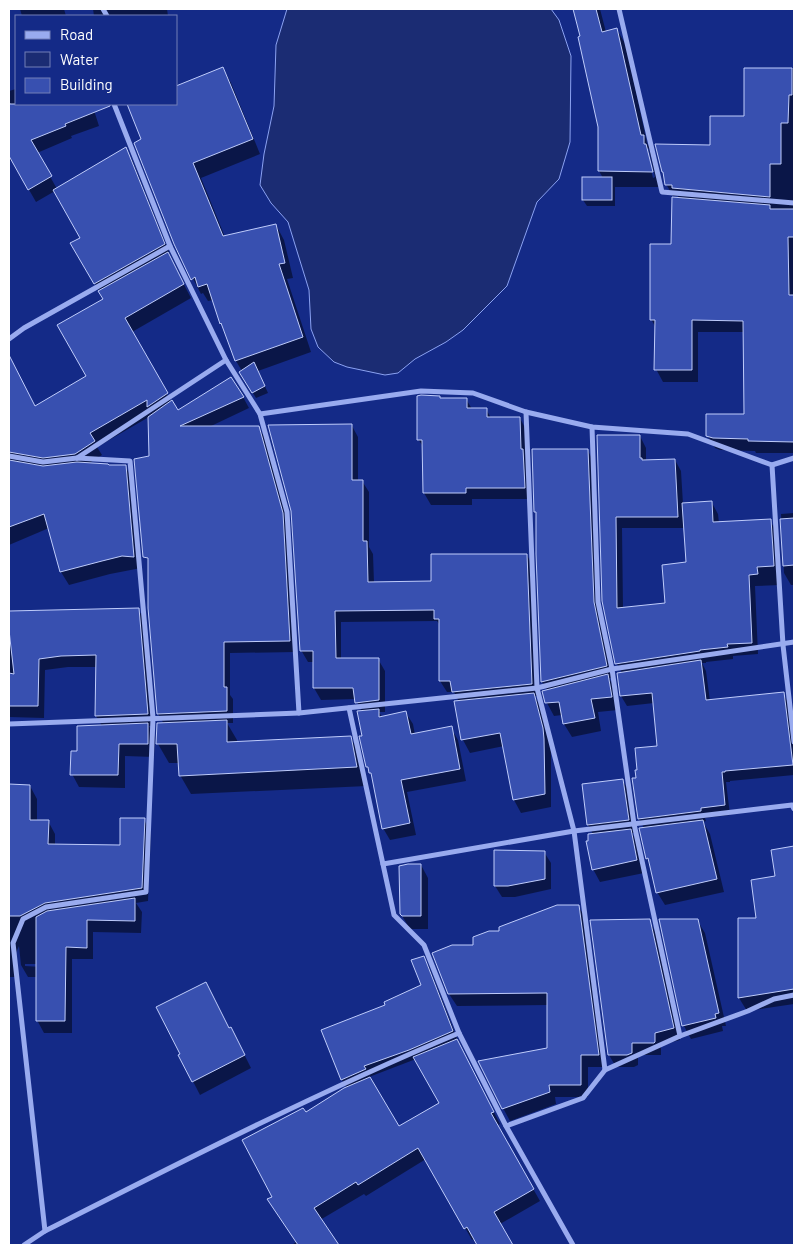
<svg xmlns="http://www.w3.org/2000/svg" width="803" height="1254" font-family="Barlow,sans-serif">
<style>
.water{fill:#1b2c73;stroke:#8ba2f2}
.shadow{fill:#0007;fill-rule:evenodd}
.building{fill:#3850b0;stroke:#bfccfb}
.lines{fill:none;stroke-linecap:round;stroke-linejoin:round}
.minor{stroke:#99abef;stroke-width:5}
</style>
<rect width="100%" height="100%" fill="#142a87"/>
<!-- water -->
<polygon class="water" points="287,9 551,9 559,20 571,56 570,142 559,179 537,202 507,286 463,330 446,342 415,359 398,373 385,375 347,367 334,362 318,347 311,329 309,290 288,222 271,203 260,185 264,154 274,106 276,45"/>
<!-- shadow -->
<g class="shadow">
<polygon points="20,9 64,9 66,16 22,16"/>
<polygon points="93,9 167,9 168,16 94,16"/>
<path d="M574,9H600L606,32L617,30L626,45L647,143L653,153L661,187H615V206H587L583,200L603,178L599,171V126L581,37ZM645,146L649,149L655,177L653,178Z"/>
<polygon points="223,68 231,83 260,154 201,178 225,237 276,225 284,240 293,278 287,279 311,352 258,371 268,393 256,398 240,372 242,371 236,361 225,331 221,323 213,300 208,301 203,293 201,294 175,244 142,139 129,107 136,104 176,104"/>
<polygon points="745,69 794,69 794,453 756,453 755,451 720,450 715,448 708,436 745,415 745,332 698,332 698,382 663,382 656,369 656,328 651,319 673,245 679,199 678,196 673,196 666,184 745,117"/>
<polygon points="16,89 16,104 92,104 99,126 71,136 72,138 37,153 57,189 126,149 132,160 170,255 169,256 191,298 132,332 177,412 243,397 249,408 209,427 258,427 265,438 289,525 296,652 230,653 230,695 233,699 233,723 227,723 237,740 237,743 350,737 361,756 367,786 191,794 180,775 179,763 169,763 158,744 164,724 158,714 149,561 144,552 150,456 149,417 97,447 102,455 88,464 125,466 133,480 141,568 110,574 69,585 61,572 49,528 9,545 9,391 22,384 35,407 88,376 104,299 72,244 82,238 55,191 36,202 12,160 9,161 9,91"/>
<polygon points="418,397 466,399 472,409 486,409 491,418 520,418 526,430 531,499 472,499 472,505 431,505 424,493 424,448 418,439"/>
<polygon points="352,426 358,437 358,481 362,481 369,492 369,547 373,554 374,583 432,582 527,555 533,567 538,696 534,696 541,707 550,742 551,753 551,807 521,813 514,800 504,746 470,753 463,740 455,702 459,702 454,692 447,692 440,681 440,625 437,621 341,622 341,659 378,659 385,671 385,712 379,712 382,717 406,713 413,724 415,735 451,728 458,740 466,781 407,792 416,835 390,840 383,828 373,777 367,766 363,737 362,712 356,699 321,700 314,688 314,662 308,662 301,650"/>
<path d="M598,436H640L646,448V461L675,460L681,471L683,504L712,503L718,514L719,523L770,521L777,532L780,585L755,586L758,654L733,656V659L706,662V663H702L706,671L710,701L783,694L789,704L794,747V775L730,781V782H726L730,815L705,818L706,821L703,822L710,834L724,892L665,905L657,892L650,864L647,858L644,828L639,819L637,779L659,747L654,703L627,706L621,696L622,673L617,664ZM622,528H685L687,564L667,604L623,608Z"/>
<polygon points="588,451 594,462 600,615 613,678 609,678 615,689 618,710 598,712 601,731 572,737 564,724 562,715 554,716 547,703 548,691 542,682 537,554 537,514 536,511"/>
<polygon points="794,513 794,585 791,585 784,573 781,514"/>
<polygon points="138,609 145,621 154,726 149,726 155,737 154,757 125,756 125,788 79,787 72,774 78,753 102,726 96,716 97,667 68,667 45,670 44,718 9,717 9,612"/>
<polygon points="793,669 794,669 794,694 794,692"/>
<polygon points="623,781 630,794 636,833 632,833 637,843 644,873 600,882 593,869 593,834 588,825"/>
<path d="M9,786H30L37,799V821H48L55,834V845L121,846L144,820L151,832L148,901L136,903L142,912L141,933L93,932V959H72V1033H44L37,1020V977H28L21,965L19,946L15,955L18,977H9ZM25,964H42V967L25,966Z"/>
<polygon points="794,848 794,1004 747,1011 739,998 758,919 776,877"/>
<polygon points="544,852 551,863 551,889 515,897 502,897 495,886"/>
<polygon points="421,865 428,878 428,929 410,929 401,914"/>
<polygon points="578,906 586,918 605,1067 588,1067 588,1097 555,1097 556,1104 510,1121 503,1108 548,1049 548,1005 457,1006 449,994 474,946 500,932"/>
<polygon points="661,920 697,920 705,933 726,1026 722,1026 723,1031 691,1039 684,1026"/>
<polygon points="649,921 656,933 680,1040 661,1045 661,1055 638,1055 638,1065 634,1067 616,1067 609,1055"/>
<path d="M423,957L429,967L458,1041H457L500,1124L497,1125L540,1201L500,1224L512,1245H479L475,1238L472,1240L426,1159L366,1196L364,1194L320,1220L337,1245H292L296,1242L273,1197L305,1114L347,1088L342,1080L323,1031L387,1005L423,986ZM416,1059L441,1104L398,1128L369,1077Z"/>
<polygon points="230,1029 238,1042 251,1068 200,1095 180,1056"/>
</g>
<!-- building -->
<g class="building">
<polygon points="573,9 596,9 602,32 617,28 641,135 644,135 644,144 646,144 653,172 598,171 598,127 578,37 580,36"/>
<polygon points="223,67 253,139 193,163 223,236 276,224 285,263 279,264 303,337 235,361 221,323 220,324 207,284 198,287 195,277 191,280 174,244 134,143 141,139 127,104 176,104 176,86"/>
<polygon points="744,68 792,68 792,95 789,95 788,123 781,123 781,164 770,164 770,197 672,188 672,185 665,185 663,172 662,172 655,144 710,145 710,116 744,116"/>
<polygon points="9,102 10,104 110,104 110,106 65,124 66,126 31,140 52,176 28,190 9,156"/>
<polygon points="126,147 165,244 94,284 70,243 80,238 53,190"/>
<rect x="582" y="177" width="30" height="23"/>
<polygon points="672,197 770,205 770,209 794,209 794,237 788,237 789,295 794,295 794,442 748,441 748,439 713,438 706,436 706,414 744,414 743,321 692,320 692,370 654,370 655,320 650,320 650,244 671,244"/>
<polygon points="168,252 184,284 125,318 168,393 147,407 147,400 90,433 95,441 75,454 43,458 9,452 9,355 35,406 86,376 57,325 103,299 98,291"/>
<polygon points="254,362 265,386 252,393 239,372"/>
<polygon points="231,377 244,397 180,426 259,426 283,513 290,641 224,642 224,687 227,687 227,711 157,714 148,608 148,558 143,557 134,459 149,456 148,417 172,400 178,410"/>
<polygon points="421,395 440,396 440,398 467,398 467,408 487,408 487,417 520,417 521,449 523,449 525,488 466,488 466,493 423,493 422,440 417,440 417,396"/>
<polygon points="352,424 352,480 363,480 363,541 367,541 368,582 431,581 431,554 527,554 532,684 452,692 450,681 439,681 439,619 434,619 434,610 335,611 336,658 379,658 379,700 355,703 353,688 313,688 313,651 300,651 291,511 268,425"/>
<polygon points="597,435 640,435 640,458 642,458 642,460 675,459 678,517 616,517 617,608 665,603 662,565 686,562 682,503 712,501 713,522 771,519 774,566 757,567 758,574 749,575 752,643 727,644 728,647 700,650 700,651 615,664 602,601"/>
<polygon points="532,449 588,449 594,602 607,666 541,682 536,554 536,512 534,512"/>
<polygon points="9,460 43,466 77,462 108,464 109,465 126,465 134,557 122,556 102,561 60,572 44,514 9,527"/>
<polygon points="794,518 794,565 783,566 780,519"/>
<polygon points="139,608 148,714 95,716 96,655 61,656 39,659 38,706 9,706 9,673 14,674 9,630 9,611"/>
<polygon points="701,660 706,700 784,692 793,765 725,771 725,772 722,772 725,805 701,808 701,811 638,819 632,778 636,778 635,770 637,770 635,748 657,746 652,693 620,696 617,673"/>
<polygon points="608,674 612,697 591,699 595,718 563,724 559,702 545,703 542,691"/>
<polygon points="534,693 543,728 544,739 545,794 513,800 500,733 461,740 454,701"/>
<polygon points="379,709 379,717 406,711 411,734 452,726 460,769 401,780 410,823 382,829 371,773 369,773 368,767 366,767 359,736 362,736 357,711"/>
<polygon points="227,720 227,742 351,736 357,767 179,776 177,744 156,744 157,723"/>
<polygon points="148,723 148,744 119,744 118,775 70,775 71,751 77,751 77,726"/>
<polygon points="623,779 629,820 587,825 582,784"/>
<polygon points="9,784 30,785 30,820 49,820 48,844 120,845 120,818 145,818 142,888 45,903 20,916 9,916"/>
<polygon points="703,820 717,879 656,893 648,858 646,859 639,828"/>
<polygon points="631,829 637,860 592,870 586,841 588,841 588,834"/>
<polygon points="794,846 794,989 738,998 738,918 756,918 751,880 775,876 771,850"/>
<polygon points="494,850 545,851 545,879 508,886 494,886"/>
<polygon points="408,864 421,864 421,916 402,916 400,914 399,866"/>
<polygon points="135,898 135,921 87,920 87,948 66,947 65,1021 36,1021 36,917 47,911"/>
<polygon points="557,905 579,905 599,1055 581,1055 581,1085 549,1085 550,1092 502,1109 478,1061 547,1048 547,993 448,994 432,953 452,945 473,945 473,937 489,931 499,931 499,927"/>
<polygon points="650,919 674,1028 655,1033 655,1042 654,1043 632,1043 632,1053 627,1055 608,1055 590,920"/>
<polygon points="659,919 698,919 719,1013 715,1014 716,1018 682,1026"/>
<polygon points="424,956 453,1031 409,1050 364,1066 366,1069 341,1080 321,1030 385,1005 384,1002 421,985 411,960"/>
<polygon points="206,982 229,1028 231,1027 245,1055 192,1082 178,1055 180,1054 156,1007"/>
<polygon points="457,1039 494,1112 491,1113 534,1189 494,1212 513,1245 477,1245 467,1227 464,1229 418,1148 358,1185 356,1182 314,1208 339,1245 298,1245 267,1199 272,1197 242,1140 303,1108 306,1112 344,1088 370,1077 399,1126 439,1103 413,1057"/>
</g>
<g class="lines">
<!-- minor -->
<g class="minor">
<polyline points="103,9 107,16"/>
<polyline points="619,9 662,192 794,203"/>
<polyline points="114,104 170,246 226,360"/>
<polyline points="9,339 24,328 170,246"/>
<polyline points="260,414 421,391 473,393 526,412 592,427 688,434 772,465 794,458"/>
<polyline points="592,427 598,602 612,669 634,824 680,1036"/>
<polyline points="9,456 43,462 77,458 130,461 153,718 146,892 46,907 23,919 13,943 45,1231"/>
<polyline points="77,458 226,360 260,414 287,512 299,713 537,688 612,669 794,642"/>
<polyline points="772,465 783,645 794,742"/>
<polyline points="349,708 394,915 424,945 459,1033"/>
<polyline points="9,724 299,713"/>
<polyline points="383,864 574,831 792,805 794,809"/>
<polyline points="605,1070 680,1036 748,1011 774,999 794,995"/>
<polyline points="506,1126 583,1098 605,1070 574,831 537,688 526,412"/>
<path d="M24,1245L45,1231C181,1162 318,1092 459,1033L506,1126L573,1245"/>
</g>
</g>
<!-- border -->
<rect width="803" height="1254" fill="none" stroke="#ffffff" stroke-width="20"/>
<!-- legend -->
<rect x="15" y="15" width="162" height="90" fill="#142a87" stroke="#727fb7"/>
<rect x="25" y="31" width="25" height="8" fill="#99abef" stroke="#727fb7"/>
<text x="60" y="40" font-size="15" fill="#ffffff">Road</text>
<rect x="25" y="52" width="25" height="15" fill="#1b2c73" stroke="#727fb7"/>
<text x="60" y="65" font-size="15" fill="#ffffff">Water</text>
<rect x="25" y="78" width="25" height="15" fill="#3850b0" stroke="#727fb7"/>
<text x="60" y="90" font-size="15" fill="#ffffff">Building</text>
</svg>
